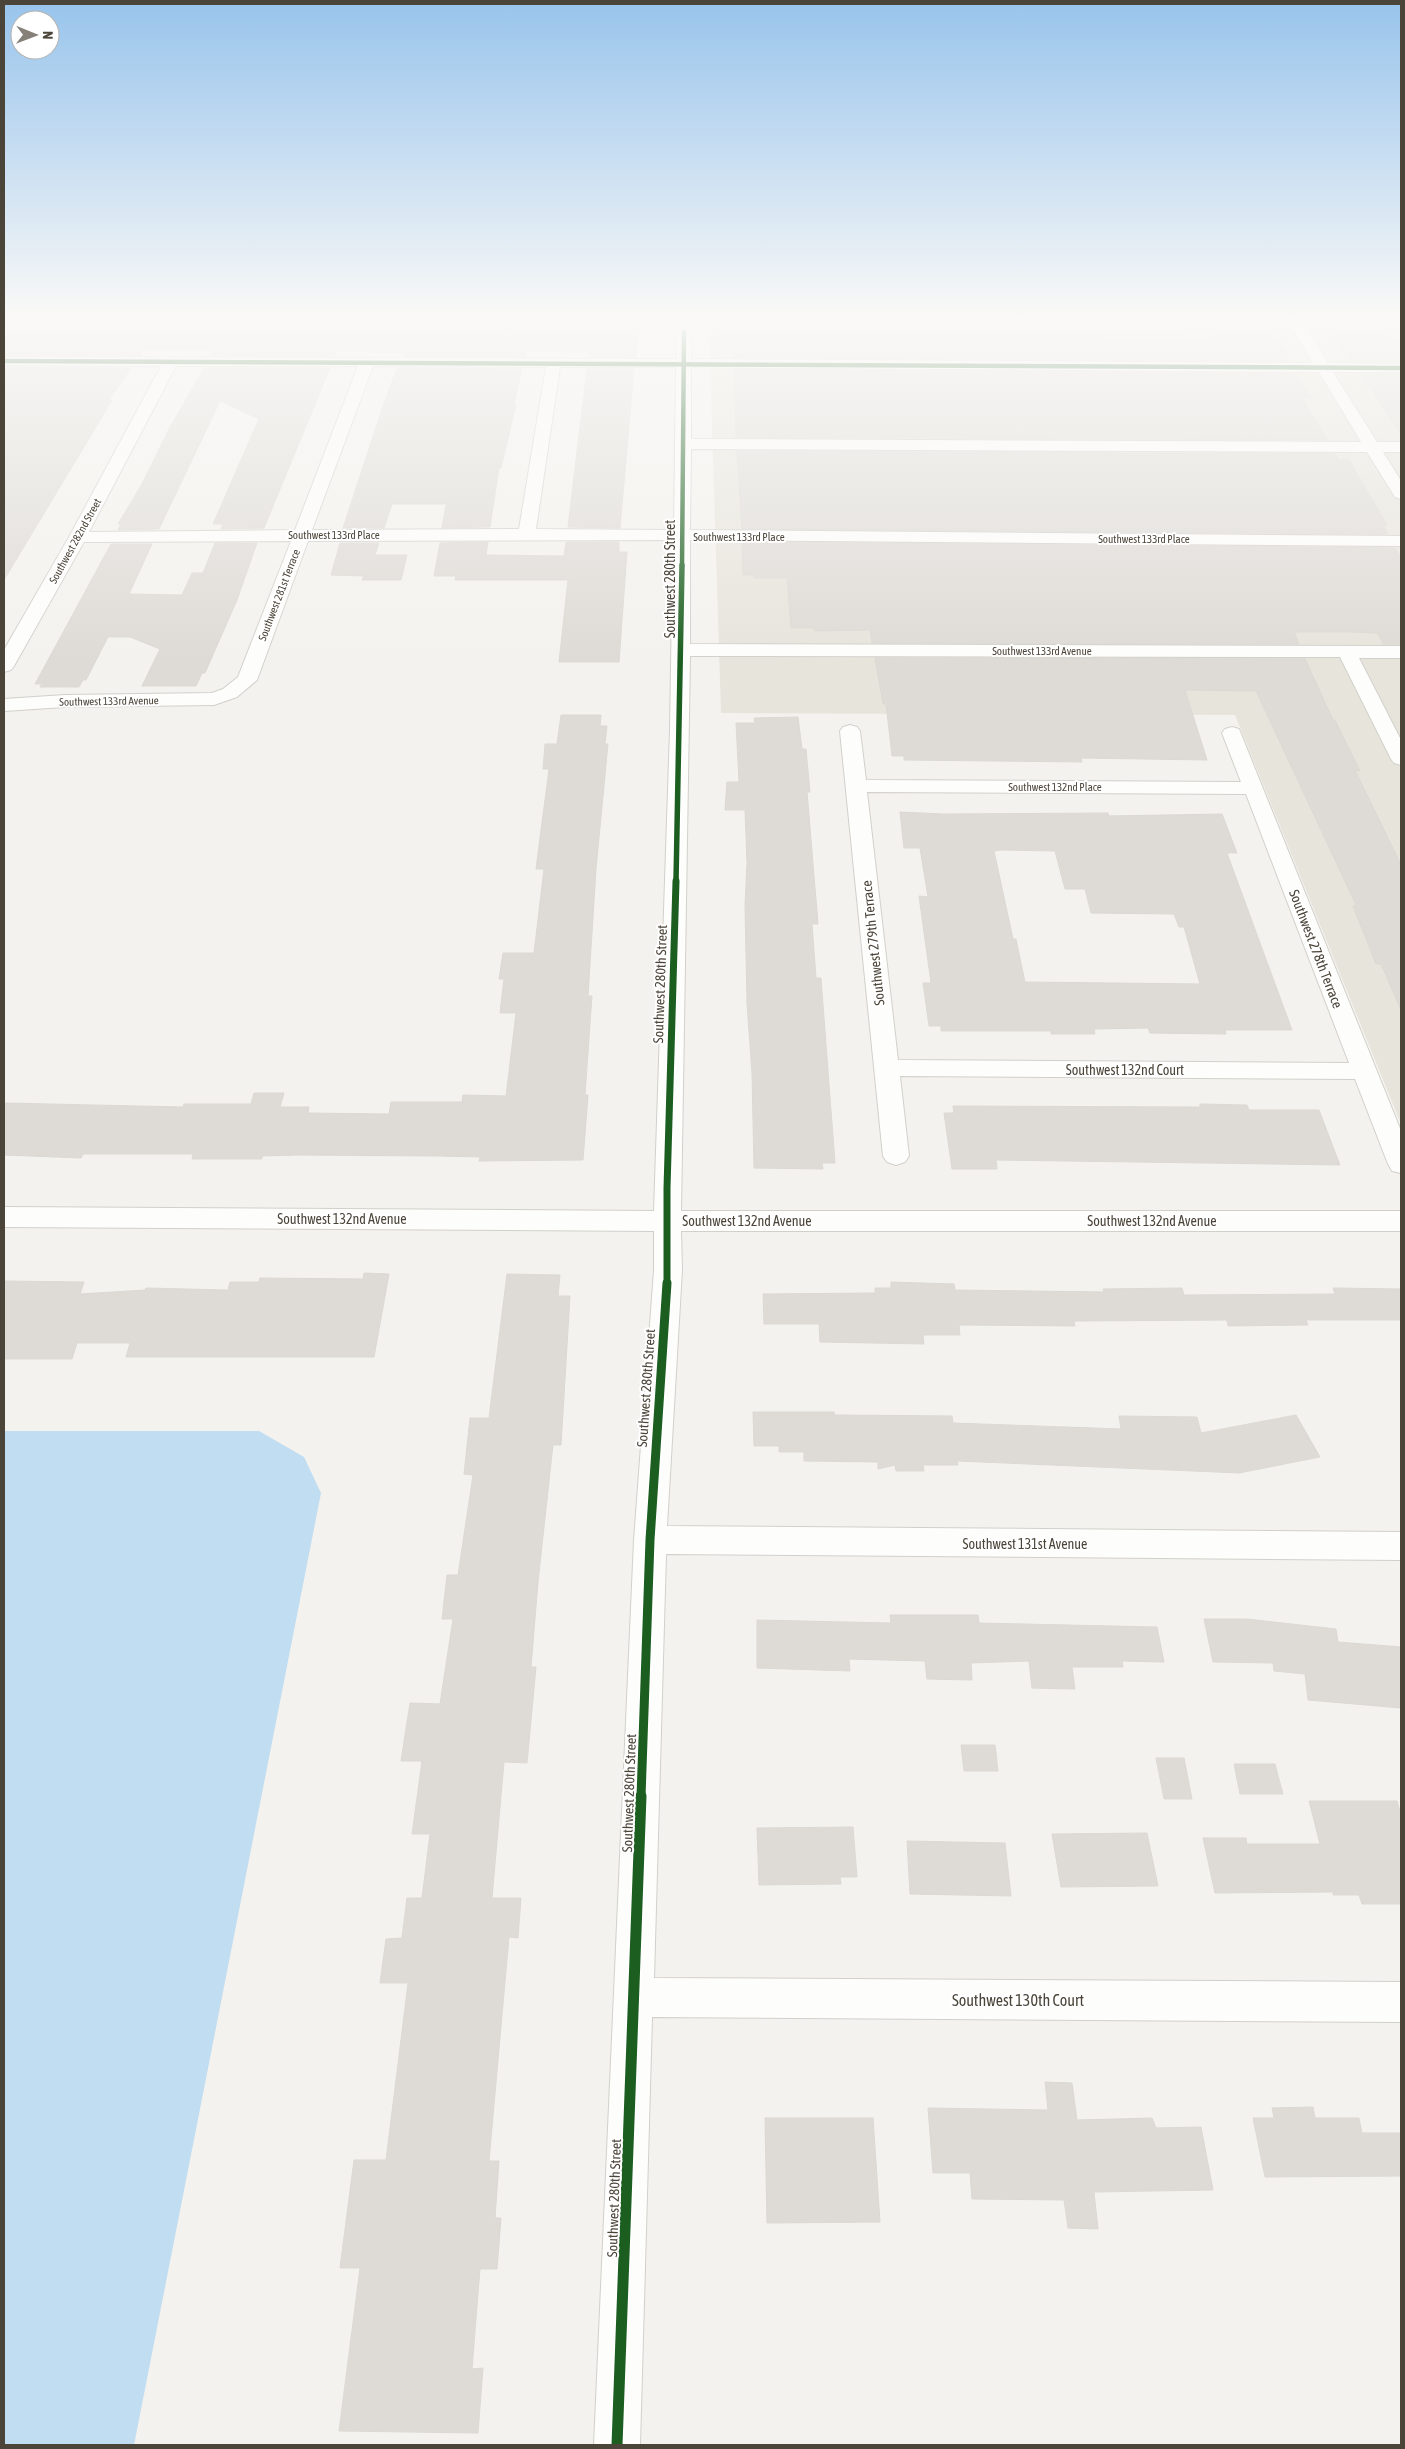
<svg xmlns="http://www.w3.org/2000/svg" width="1405" height="2449" font-family="'Asap Condensed',sans-serif">
<style>
.residential{fill:#e7e4dc}
.water{fill:#c0ddf1}
.building{fill:#dedbd6;stroke:#dcd9d4;fill-rule:evenodd}
.lines{fill:none;stroke-linecap:round;stroke-linejoin:round}
.minor-casing{stroke:#d2d0cb;stroke-width:2}
.minor{fill:#fdfdfc;fill-rule:evenodd}
.cycleway-far4-casing{stroke:#fff;stroke-width:6}
.cycleway-far3-casing{stroke:#fff;stroke-width:8}
.cycleway-far2-casing{stroke:#fff;stroke-width:10}
.cycleway-far1-casing{stroke:#fff;stroke-width:12}
.cycleway-casing{stroke:#fff;stroke-width:14}
.cycleway-far4{stroke:#1b5e20;stroke-width:4.5}
.cycleway-far3{stroke:#1b5e20;stroke-width:5.5}
.cycleway-far2{stroke:#1b5e20;stroke-width:7}
.cycleway-far1{stroke:#1b5e20;stroke-width:9}
.cycleway{stroke:#1b5e20;stroke-width:11}
.labels{text-anchor:middle;dominant-baseline:central;stroke-width:4;stroke-linejoin:round;paint-order:stroke}
.far-street-label{font-size:11px;fill:#4b4439;stroke:#fff}
.street-label{font-size:14px;fill:#4b4439;stroke:#fff}
.near-street-label{font-size:16px;fill:#4b4439;stroke:#fff}
</style>
<rect width="100%" height="100%" fill="#f4f2ee"/>
<!-- residential -->
<polygon class="residential" points="1177,318 1401,318 1401,1124 1235,715 721,713 709,329 1183,331"/>
<!-- water -->
<polygon class="water" points="4,1431 259,1431 304,1457 321,1493 134,2445 4,2445"/>
<!-- building -->
<g class="building">
<polygon points="4,318 640,318 636,357 589,357 590,352 526,351 525,357 403,356 404,353 337,351 335,356 211,356 214,350 144,350 140,356 4,355"/>
<polygon points="716,318 973,318 978,335 1197,340 1211,340 1210,337 1217,337 1207,318 1261,318 1264,319 1287,355 1284,355 1288,361 734,357 734,349 717,348"/>
<polygon points="1321,319 1367,319 1371,324 1377,324 1387,338 1401,338 1401,362 1351,361"/>
<polygon points="4,367 131,368 109,400 112,400 4,580"/>
<polygon points="204,368 330,368 264,528 221,529 223,524 213,524 259,419 220,401 159,529 118,530 121,524 118,524 142,484 169,429"/>
<polygon points="397,368 522,369 514,404 516,404 501,468 499,468 490,527 442,528 446,504 392,504 384,528 343,528 382,409"/>
<polygon points="587,369 634,369 620,528 568,527"/>
<polygon points="734,369 1296,374 1312,398 1302,398 1327,440 736,437"/>
<polygon points="1359,374 1401,374 1401,434 1373,392"/>
<polygon points="737,451 1335,454 1339,460 1349,460 1387,525 1383,525 1388,534 742,529"/>
<polygon points="488,542 486,555 564,556 566,542 619,542 619,552 627,552 619,662 559,662 568,580 455,580 456,576 434,576 440,543"/>
<polygon points="742,542 1395,548 1401,559 1401,644 1383,644 1378,633 1351,632 1294,632 1299,644 872,643 870,630 815,631 814,628 791,628 787,578 754,578 754,575 743,575"/>
<polygon points="215,543 257,543 237,600 205,673 202,673 196,686 142,686 160,649 130,637 108,637 86,680 83,680 79,687 40,687 42,684 35,684 111,544 152,544 129,594 182,595 192,573 203,573"/>
<polygon points="340,543 379,543 375,555 407,555 401,580 362,580 364,576 331,575"/>
<polygon points="875,658 1305,659 1333,720 1335,720 1360,771 1355,770 1401,865 1401,1010 1381,964 1376,964 1353,906 1356,905 1256,691 1185,690 1207,760 1081,758 1082,762 904,760 904,756 892,756 886,704 883,704"/>
<polygon points="561,715 601,715 600,726 607,726 605,744 608,744 596,869 588,996 592,996 585,1095 588,1095 583,1160 479,1161 480,1157 440,1156 297,1155 262,1156 262,1159 192,1159 193,1154 83,1154 81,1158 4,1155 4,1103 183,1107 184,1104 251,1104 254,1093 284,1093 280,1107 309,1107 308,1113 389,1114 391,1102 462,1102 463,1095 506,1096 516,1013 500,1013 504,979 499,979 503,953 534,953 544,869 536,869 549,769 543,769 545,744 557,744"/>
<polygon points="798,717 802,749 806,749 810,792 807,792 818,924 812,924 816,978 821,978 835,1163 822,1163 823,1169 754,1168 752,1073 747,1004 745,905 747,863 745,810 725,810 727,782 739,782 736,723 755,723 754,718"/>
<path d="M900,812L943,814L1108,813L1109,816L1222,814L1237,853H1227L1292,1030H1225L1226,1034L1150,1033L1148,1028L1094,1029L1095,1034H1051V1031H941V1026H929L923,983H931L919,896L928,897L920,848H904ZM1001,850L1055,851L1065,889H1085L1091,913L1174,914L1179,927H1184L1200,984L1025,982L1016,939H1013L994,851Z"/>
<polygon points="1200,1104 1247,1105 1249,1110 1319,1110 1340,1165 996,1160 997,1169 952,1169 944,1113 954,1113 953,1106 1200,1107"/>
<polygon points="364,1273 389,1274 374,1357 126,1357 130,1343 77,1343 72,1359 4,1359 4,1281 84,1282 80,1294 145,1290 146,1288 228,1290 230,1282 259,1282 260,1278 363,1279"/>
<polygon points="507,1274 560,1275 558,1296 570,1296 561,1445 553,1445 538,1582 531,1667 536,1667 527,1763 504,1762 492,1898 521,1898 518,1938 509,1937 489,2161 499,2161 495,2218 501,2218 497,2269 480,2269 472,2369 483,2368 478,2433 339,2431 360,2268 340,2268 354,2160 386,2160 408,1983 380,1983 386,1939 402,1938 407,1898 422,1898 430,1834 412,1834 422,1761 401,1761 410,1703 440,1704 453,1619 442,1619 447,1575 458,1575 473,1475 464,1474 470,1418 489,1418"/>
<polygon points="891,1282 954,1284 955,1290 1104,1292 1103,1289 1182,1288 1184,1295 1335,1294 1333,1288 1401,1289 1401,1320 1306,1320 1308,1325 1228,1326 1227,1320 1074,1321 1075,1326 959,1325 960,1335 923,1335 924,1344 820,1342 819,1324 764,1324 763,1294 875,1293 875,1288 891,1288"/>
<polygon points="753,1412 834,1412 835,1415 952,1416 953,1423 1121,1429 1119,1416 1197,1417 1201,1433 1296,1415 1320,1457 1239,1473 957,1461 958,1465 923,1465 924,1471 896,1471 895,1465 878,1469 878,1462 804,1461 804,1452 779,1452 779,1446 754,1446"/>
<polygon points="890,1615 978,1615 979,1623 1157,1627 1164,1662 1122,1661 1123,1667 1072,1667 1075,1689 1032,1688 1029,1661 971,1663 972,1680 927,1679 925,1661 849,1659 850,1671 757,1668 757,1620 891,1623"/>
<polygon points="1204,1619 1247,1619 1336,1629 1338,1642 1401,1647 1401,1708 1308,1700 1305,1674 1274,1671 1273,1663 1213,1662"/>
<polygon points="961,1745 995,1745 998,1771 964,1771"/>
<polygon points="1156,1758 1184,1758 1192,1799 1164,1799"/>
<polygon points="1234,1764 1275,1764 1283,1794 1240,1794"/>
<polygon points="1309,1801 1397,1801 1401,1815 1401,1904 1362,1904 1359,1895 1333,1895 1333,1892 1215,1893 1203,1838 1246,1838 1247,1844 1320,1844"/>
<polygon points="853,1827 857,1877 840,1877 841,1884 759,1885 757,1828"/>
<polygon points="1147,1833 1158,1886 1061,1887 1052,1834"/>
<polygon points="907,1841 1005,1843 1011,1896 910,1894"/>
<polygon points="1045,2082 1072,2083 1077,2120 1152,2118 1156,2128 1201,2127 1213,2190 1094,2192 1098,2229 1068,2228 1064,2200 972,2199 970,2173 933,2173 928,2108 1048,2110"/>
<polygon points="1313,2107 1315,2118 1359,2118 1362,2133 1401,2133 1401,2176 1265,2177 1253,2118 1274,2118 1272,2108"/>
<polygon points="765,2118 873,2118 880,2222 767,2223"/>
</g>
<g class="lines">
<defs>
<g id="minor">
<path d="M1286,318H1300L1328,363L1401,364V372H1333L1377,442H1401V452H1383L1401,481V499L1395,497L1367,452L691,449L690,530L1401,536V546L690,540V644L1401,646V658H1359L1401,740V765L1394,763L1391,759L1340,657L690,656L681,1211H1401V1231H681L682,1270L667,1526L1401,1532V1560L666,1554L654,1978L1401,1982V2022L652,2017L640,2445H594L634,1540L654,1270V1231L4,1227V1207L654,1211L670,730L673,540L308,541L257,680L237,697L214,705L65,707L4,711V699L65,695L212,693L223,689L238,677L291,541L84,542L14,666L11,670L4,672V650L69,537L161,366L4,365V357L677,359V332L684,328L691,332V359L1313,363ZM176,366H358L295,530L89,532ZM373,366L546,367L519,529L312,530ZM560,367H676L674,530L536,529ZM691,367L1319,372L1361,442L691,439Z"/>
<path d="M850,725L857,727L860,731L866,780L1241,782L1222,733L1225,729L1232,727L1239,729L1401,1131V1173L1392,1171L1388,1164L1355,1079L900,1076L909,1156L905,1162L896,1165L887,1162L883,1156L840,731L843,727ZM867,792L1246,794L1349,1063L898,1060Z"/>
</g>
</defs>
<!-- minor casing -->
<use href="#minor" class="minor-casing"/>
<!-- minor -->
<use href="#minor" class="minor"/>
<defs>
<g id="cycleway-far4">
<polyline points="4,361 1401,368"/>
<polyline points="682,567 684,332"/>
</g>
<polyline id="cycleway-far3" points="676,882 682,565"/>
<polyline id="cycleway-far2" points="667,1284 667,1188 676,881"/>
<polyline id="cycleway-far1" points="641,1797 650,1540 667,1283"/>
<polyline id="cycleway" points="617,2445 641,1796"/>
</defs>
<!-- cycleway-far4 casing -->
<use href="#cycleway-far4" class="cycleway-far4-casing"/>
<!-- cycleway-far3 casing -->
<use href="#cycleway-far3" class="cycleway-far3-casing"/>
<!-- cycleway-far2 casing -->
<use href="#cycleway-far2" class="cycleway-far2-casing"/>
<!-- cycleway-far1 casing -->
<use href="#cycleway-far1" class="cycleway-far1-casing"/>
<!-- cycleway casing -->
<use href="#cycleway" class="cycleway-casing"/>
<!-- cycleway-far4 -->
<use href="#cycleway-far4" class="cycleway-far4"/>
<!-- cycleway-far3 -->
<use href="#cycleway-far3" class="cycleway-far3"/>
<!-- cycleway-far2 -->
<use href="#cycleway-far2" class="cycleway-far2"/>
<!-- cycleway-far1 -->
<use href="#cycleway-far1" class="cycleway-far1"/>
<!-- cycleway -->
<use href="#cycleway" class="cycleway"/>
</g>
<!-- sky -->
<linearGradient id="sky" x2="0" y2="1"><stop stop-color="#98c4ec"/><stop offset="0.48" stop-color="#faf9f7"/><stop offset="1" stop-color="#faf9f7" stop-opacity="0"/></linearGradient>
<rect width="1405" height="661" fill="url(#sky)"/>
<g class="labels">
<!-- far-street labels -->
<g class="far-street-label">
<text x="334" y="535">Southwest 133rd Place</text>
<text x="739" y="537">Southwest 133rd Place</text>
<text x="1144" y="539">Southwest 133rd Place</text>
<text transform="translate(75 541) rotate(-61)">Southwest 282nd Street</text>
<text transform="translate(279 595) rotate(-69)">Southwest 281st Terrace</text>
<text x="1042" y="651">Southwest 133rd Avenue</text>
<text transform="translate(109 701) rotate(-1)">Southwest 133rd Avenue</text>
<text x="1055" y="787">Southwest 132nd Place</text>
</g>
<!-- street labels -->
<g class="street-label">
<text transform="translate(670 579) rotate(-90)">Southwest 280th Street</text>
<text transform="translate(873 943) rotate(-96)">Southwest 279th Terrace</text>
<text transform="translate(1316 949) rotate(69)">Southwest 278th Terrace</text>
<text transform="translate(660 984) rotate(-88)">Southwest 280th Street</text>
<text x="1125" y="1070">Southwest 132nd Court</text>
<text x="342" y="1219">Southwest 132nd Avenue</text>
<text x="747" y="1221">Southwest 132nd Avenue</text>
<text x="1152" y="1221">Southwest 132nd Avenue</text>
<text transform="translate(646 1388) rotate(-86)">Southwest 280th Street</text>
<text x="1025" y="1544">Southwest 131st Avenue</text>
<text transform="translate(629 1793) rotate(-88)">Southwest 280th Street</text>
<text transform="translate(614 2198) rotate(-88)">Southwest 280th Street</text>
</g>
<!-- near-street labels -->
<g class="near-street-label">
<text x="1018" y="2000">Southwest 130th Court</text>
</g>
</g>
<!-- border -->
<rect width="1405" height="2449" fill="none" stroke="#4b4439" stroke-width="10"/>
<!-- north arrow -->
<g transform="translate(35 35) rotate(91)"><circle r="24" fill="#ffffff" stroke="#b7b4b0"/>
<path d="M0-4L9 19L0 12L-9 19Z" fill="#868178"/>
<text y="-8" font-size="14" font-weight="bold" text-anchor="middle" fill="#4b4439">N</text>
</g>
</svg>
